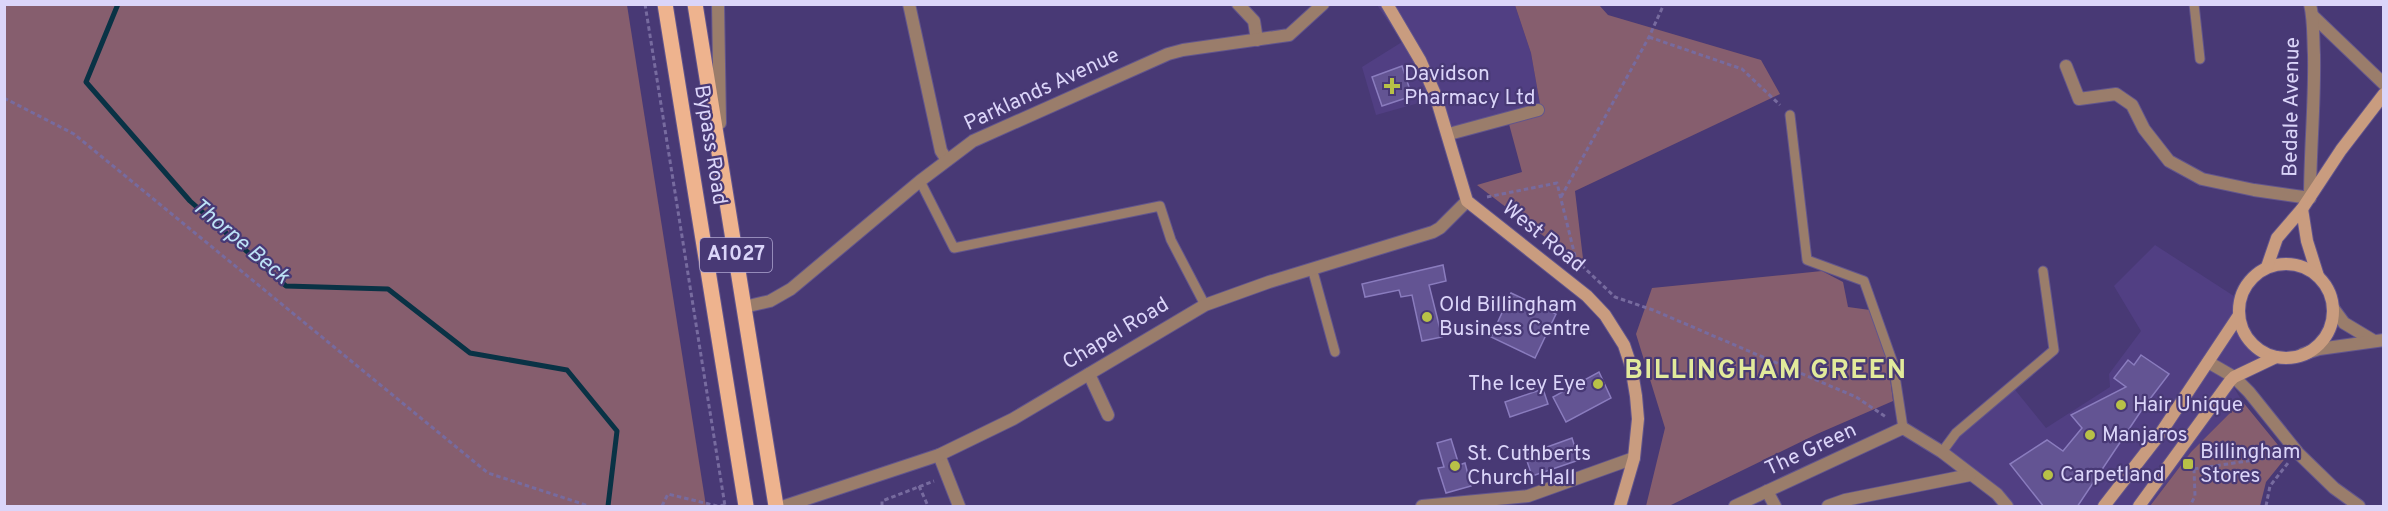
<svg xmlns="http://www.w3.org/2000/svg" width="2388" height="511" font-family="Overpass,sans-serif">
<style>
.built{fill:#513f83}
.green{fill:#865e6e}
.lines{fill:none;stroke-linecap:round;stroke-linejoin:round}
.stream{stroke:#093245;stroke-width:5}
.building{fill:#635493;stroke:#8a7cbe;stroke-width:1.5}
.lane-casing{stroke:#62558d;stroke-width:11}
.street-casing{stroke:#62558d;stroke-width:14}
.secondary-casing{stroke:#62558d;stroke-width:14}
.primary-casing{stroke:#62558d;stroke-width:17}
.path{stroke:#776b9f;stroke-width:3;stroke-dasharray:4.5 3;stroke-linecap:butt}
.lane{stroke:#9a7d6b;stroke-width:9}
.street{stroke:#9a7d6b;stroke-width:12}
.secondary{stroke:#c99c7f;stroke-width:12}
.primary{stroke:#eeb38e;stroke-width:15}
.poi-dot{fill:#b8c147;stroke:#483975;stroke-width:2}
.labels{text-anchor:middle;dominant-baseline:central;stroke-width:4.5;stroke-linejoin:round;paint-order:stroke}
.shield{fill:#483975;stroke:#afa6d1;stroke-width:1.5}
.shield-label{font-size:20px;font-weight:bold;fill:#dbd5f9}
.poi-label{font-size:21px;fill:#dbd5f9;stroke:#483975;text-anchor:start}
.street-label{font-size:21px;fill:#dbd5f9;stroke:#483975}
.water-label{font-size:22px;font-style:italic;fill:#bce1f6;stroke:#483975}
.district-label{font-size:27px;font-weight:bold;letter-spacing:1.5px;fill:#e2ea9b;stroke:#483975}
</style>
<rect width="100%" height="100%" fill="#483975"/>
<!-- built -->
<g class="built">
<polygon points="1377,5 1515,5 1531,53 1540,104 1451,129 1440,97 1376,115 1362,67 1402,42"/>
<polygon points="2155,245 2240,300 2239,315 2243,330 2251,342 2262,351 2274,356 2230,381 2242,401 2191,452 2150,506 2007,506 1942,452 2012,386 2046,428 2110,387 2109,374 2141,331 2114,286"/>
</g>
<!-- green -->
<g class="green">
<polygon points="4,5 627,5 706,506 5,506"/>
<polygon points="1515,5 1599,5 1608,15 1761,60 1780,94 1575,191 1584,267 1477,185 1522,172 1509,124 1544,111 1540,104 1531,53"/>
<polygon points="1822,271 1843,282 1848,307 1870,310 1888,362 1893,401 1817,434 1669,506 1646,506 1665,428 1636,334 1652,288"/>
<polygon points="2242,401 2287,456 2266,482 2260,506 2150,506 2191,452"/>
</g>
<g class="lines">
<!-- stream -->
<polyline class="stream" points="118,4 86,82 190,201 286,286 388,289 470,353 567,370 617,431 608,506"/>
</g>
<!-- building -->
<g class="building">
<polygon points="1402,66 1412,96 1382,106 1372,77"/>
<polygon points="1443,265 1446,281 1429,285 1442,337 1422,341 1412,295 1401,297 1399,290 1365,297 1362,284"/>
<polygon points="1511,293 1556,314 1535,358 1491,337"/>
<polygon points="2141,355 2169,374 2143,408 2077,507 2044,507 2010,464 2047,440 2063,451 2082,428 2071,415 2126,387 2114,378 2128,360 2134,365"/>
<polygon points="1599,372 1611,398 1566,422 1553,397"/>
<polygon points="1543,389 1548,404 1510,417 1505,402"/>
<polygon points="1572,438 1579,460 1532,476 1525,455"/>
<polygon points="1451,439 1459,465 1465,463 1471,486 1446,493 1438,468 1444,467 1437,443"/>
</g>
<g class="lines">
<defs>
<g id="lane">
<polyline points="2194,4 2200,59"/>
<polyline points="1790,115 1807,260 1864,281 1893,363 1903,428"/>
<polyline points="920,181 954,248 1160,206 1171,240 1205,305"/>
<polyline points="1312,268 1335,352"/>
<polyline points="1942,452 1956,433 2054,350 2043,271"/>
</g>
<g id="street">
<polyline points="718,4 720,123"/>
<polyline points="909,4 941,151 947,160"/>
<polyline points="1238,4 1254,21 1257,40"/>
<polyline points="2313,16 2384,84"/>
<path d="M2066,66L2079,99L2116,94L2132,105L2144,129L2169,161L2202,179L2254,190L2310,198C2310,150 2315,103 2314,55C2313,38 2314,21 2310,4"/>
<polyline points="1449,134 1538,110"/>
<polyline points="744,307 770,301 791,289 920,181 973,141 1168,54 1183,50 1289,35 1323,4"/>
<polyline points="2333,308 2344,323 2374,341"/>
<polyline points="2303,354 2319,349 2384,340"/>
<polyline points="2208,362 2234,377 2249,392 2298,453 2334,488 2359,506"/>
<polyline points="1089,374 1108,415"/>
<polyline points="939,455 959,506"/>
<polyline points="1767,491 1775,506"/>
<polyline points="785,506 939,455 1013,419 1205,305 1269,282 1433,232 1440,228 1467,201"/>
<polyline points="1422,506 1528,496 1634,458"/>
<polyline points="1735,506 1903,428 1942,452 1997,494 2007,506"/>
<polyline points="1828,506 1845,500 1970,475"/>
</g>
<g id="secondary">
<polyline points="1387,4 1420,60 1435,94 1467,201 1587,296 1605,315 1624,345 1631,366 1636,396 1638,419 1634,458 1620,506"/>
<polyline points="2302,209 2307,241 2318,276"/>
<circle cx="2286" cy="311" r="47"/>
<polyline points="2267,267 2277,238 2302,209 2341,150 2384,94"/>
<polyline points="2104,506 2160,434 2239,315"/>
<polyline points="2139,506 2230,381 2234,377 2276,357"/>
</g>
<g id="primary">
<polyline points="665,4 746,506"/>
<polyline points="695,4 776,506"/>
</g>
</defs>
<!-- lane casing -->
<use href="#lane" class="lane-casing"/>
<!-- street casing -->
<use href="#street" class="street-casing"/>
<!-- secondary casing -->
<use href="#secondary" class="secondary-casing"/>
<!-- primary casing -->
<use href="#primary" class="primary-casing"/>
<!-- path -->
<g class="path">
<polyline points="645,4 725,506"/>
<polyline points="1649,37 1742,69 1780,105"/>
<polyline points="4,98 74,134 488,473 589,506"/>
<polyline points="1487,197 1557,183 1576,260 1575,268"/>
<polyline points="1561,197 1649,37 1664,4"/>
<polyline points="1576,260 1615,297 1653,310 1856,397 1886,417"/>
<polyline points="2188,464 2194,469 2195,496 2190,506"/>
<polyline points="2194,469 2281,456"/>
<polyline points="919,486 928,506"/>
<polyline points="662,506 668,494 717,506 725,505"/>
<polyline points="882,506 882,501 934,481"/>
<polyline points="2266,506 2270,486 2288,463"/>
</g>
<!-- lane -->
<use href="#lane" class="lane"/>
<!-- street -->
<use href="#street" class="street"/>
<!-- secondary -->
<use href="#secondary" class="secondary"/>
<!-- primary -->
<use href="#primary" class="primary"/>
</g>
<!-- markers -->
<g class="poi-dot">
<path d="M1389 77h6v6h6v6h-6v6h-6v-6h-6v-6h6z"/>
<circle cx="1427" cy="317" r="6"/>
<circle cx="1598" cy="384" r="6"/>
<circle cx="2121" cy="405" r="6"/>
<circle cx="2090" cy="435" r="6"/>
<rect x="2182" y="458" width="12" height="12" rx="3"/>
<circle cx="1455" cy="466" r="6"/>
<circle cx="2048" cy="475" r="6"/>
</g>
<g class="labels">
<!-- shield labels -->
<rect class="shield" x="700" y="238" width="72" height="34" rx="4.5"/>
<g class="shield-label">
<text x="736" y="255">A1027</text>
</g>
<!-- poi labels -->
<g class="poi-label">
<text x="1404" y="74">Davidson<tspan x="1404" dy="24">Pharmacy Ltd</tspan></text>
<text x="1439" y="305">Old Billingham<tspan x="1439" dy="24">Business Centre</tspan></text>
<text x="1586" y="384" text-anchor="end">The Icey Eye</text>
<text x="2133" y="405">Hair Unique</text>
<text x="2102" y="435">Manjaros</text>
<text x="2200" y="452">Billingham<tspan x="2200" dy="24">Stores</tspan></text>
<text x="1467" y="454">St. Cuthberts<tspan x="1467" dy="24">Church Hall</tspan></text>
<text x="2060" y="475">Carpetland</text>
</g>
<!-- street labels -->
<g class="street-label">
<text transform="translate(1042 90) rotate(-25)">Parklands Avenue</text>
<text transform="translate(2292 107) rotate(-89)">Bedale Avenue</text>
<text transform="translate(710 145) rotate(81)">Bypass Road</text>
<text transform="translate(1543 237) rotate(39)">West Road</text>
<text transform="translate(1116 334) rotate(-31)">Chapel Road</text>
<text transform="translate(1811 450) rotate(-25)">The Green</text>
</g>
<!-- water labels -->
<g class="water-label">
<text transform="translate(240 242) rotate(40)">Thorpe Beck</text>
</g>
<!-- district labels -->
<g class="district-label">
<text x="1766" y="371">BILLINGHAM GREEN</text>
</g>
</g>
<!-- border -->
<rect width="2388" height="511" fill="none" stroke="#dbd5f9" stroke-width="12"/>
</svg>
